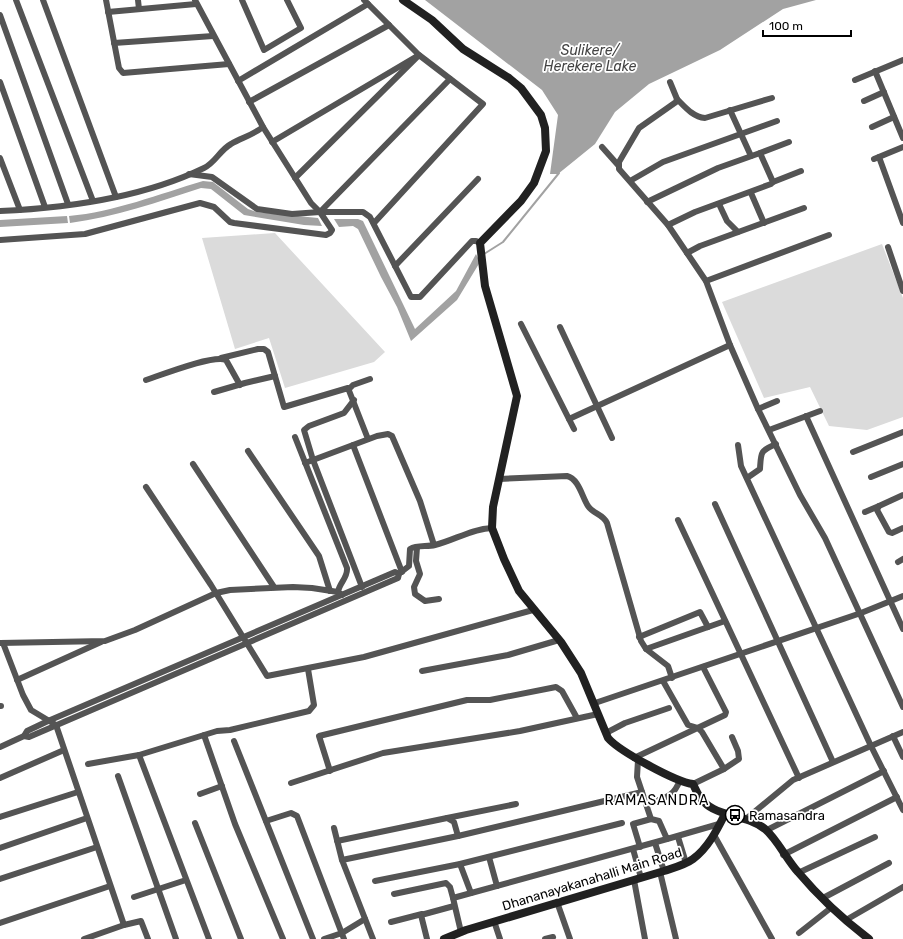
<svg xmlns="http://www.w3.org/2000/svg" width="903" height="939" font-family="Rubik,sans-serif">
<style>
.green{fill:#dbdbdb}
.water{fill:#a2a2a2}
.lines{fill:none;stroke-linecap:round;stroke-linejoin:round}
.stream{stroke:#a2a2a2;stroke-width:2}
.street{stroke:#545454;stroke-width:6}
.secondary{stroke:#212121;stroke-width:8}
.labels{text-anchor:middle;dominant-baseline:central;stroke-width:3.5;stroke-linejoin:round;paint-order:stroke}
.poi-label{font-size:13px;fill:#000;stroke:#fff;text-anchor:start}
.street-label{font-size:13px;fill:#000;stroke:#fff}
.water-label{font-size:14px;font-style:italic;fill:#434343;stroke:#fff}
.neighbourhood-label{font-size:14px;letter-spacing:1px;fill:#000;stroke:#fff}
</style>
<rect width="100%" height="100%" fill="#fff"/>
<!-- green -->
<g class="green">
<polygon points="275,233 385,352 374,362 285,388 269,338 235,349 202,238"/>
<polygon points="882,244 903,298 903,417 867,430 829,426 810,387 764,398 722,302"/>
</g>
<!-- water -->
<g class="water">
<polygon points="425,0 816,0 783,9 720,50 649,84 615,112 595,144 558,174 550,174 558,115 542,90"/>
<path d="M203,181L213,182L248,209L257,212L318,218L322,226L304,225L244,215L211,189L201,188C158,202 115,217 70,223L69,216C114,212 159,194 203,181Z"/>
<polygon points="67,216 68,223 0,227 0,220"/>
<polygon points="334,219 358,219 363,221 415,329 456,291 476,254 480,262 457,300 411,341 397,307 381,277 358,229 353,226 339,227"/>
</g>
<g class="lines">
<!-- stream -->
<polyline class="stream" points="484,254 503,242 559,173"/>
<!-- street -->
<g class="street">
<polyline points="16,0 93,201"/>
<polyline points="43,0 116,197"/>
<polyline points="106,0 119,68 123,73 229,64"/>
<polyline points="138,0 139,9"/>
<polyline points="195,0 263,127 311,203 320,212 363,212 370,217 411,297 420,297 472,241 476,241 480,243"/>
<polyline points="242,0 264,50 301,28 287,0"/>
<polyline points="108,12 196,4"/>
<polyline points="0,15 68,204"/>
<polyline points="114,43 213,36"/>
<polyline points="875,71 903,138"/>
<polyline points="855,80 903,60"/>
<polyline points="238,81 368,4"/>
<polyline points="0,82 45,207"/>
<polyline points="670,82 677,99 676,102 639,128 619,162 619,169 668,225 706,281 730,345 758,409 800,495 825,538 903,707"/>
<path d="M677,99C685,107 693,117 705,118L772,98"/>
<polyline points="864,101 884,92"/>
<polyline points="249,102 389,25"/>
<polyline points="730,110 751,156"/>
<polyline points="872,127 894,117"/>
<polyline points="272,142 419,55 364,0"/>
<polyline points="602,147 618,165"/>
<polyline points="760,153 789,142"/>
<polyline points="879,157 903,223"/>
<polyline points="0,158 20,210"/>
<polyline points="874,159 903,147"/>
<polyline points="189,174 212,177 257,209 292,214 320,212 450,79"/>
<polyline points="295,178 419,55 483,104 374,223"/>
<polyline points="630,181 663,162 777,121"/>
<polyline points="773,182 801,171"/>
<polyline points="751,193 764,223"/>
<polyline points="647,202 718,168 760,153 773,182 771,184 695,212 668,225"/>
<polyline points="719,204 727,221 738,232"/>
<path d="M0,211C68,208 142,198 204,168C215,163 220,150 231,144C241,138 253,135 263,127"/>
<polyline points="0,240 85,234 200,203 214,207 230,222 234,223 326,235 330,233 332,230 320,212"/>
<polyline points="888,247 903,291"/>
<polyline points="687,253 700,246 804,208"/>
<polyline points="395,266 478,179"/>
<polyline points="706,281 829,235"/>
<polyline points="521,324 574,429"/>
<polyline points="560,327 612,438"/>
<polyline points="221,358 258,349 264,349 268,352 284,407 348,388 368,439"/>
<path d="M146,380C161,375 214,354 226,360L240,385"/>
<polyline points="349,389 353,385 370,379"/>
<polyline points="214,392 245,383 275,376"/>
<polyline points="758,409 777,401"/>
<polyline points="806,416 903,629"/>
<polyline points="569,419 730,345"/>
<polyline points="769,430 820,411"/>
<path d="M295,437L347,568C348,578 339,583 338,592"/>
<polyline points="353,445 402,572"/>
<polyline points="738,445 741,466 871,746 903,810"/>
<polyline points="248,451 319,556 330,591"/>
<polyline points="853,452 903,432"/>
<polyline points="305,463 313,460 304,430 309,426 344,413 354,400"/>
<polyline points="193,464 274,587"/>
<polyline points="871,477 903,464"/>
<path d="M747,478L760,469C761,452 760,451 776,444"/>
<path d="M499,479L567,476C579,479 582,497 588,506C593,514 603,514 607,523L641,641L646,649L668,666L672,678"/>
<polyline points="146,487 211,585 267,676 364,657 533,610"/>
<polyline points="903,495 879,506 877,510 889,532 892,533 903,528"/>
<polyline points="715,504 833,762"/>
<polyline points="865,512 879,506"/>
<polyline points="678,520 799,778"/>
<polyline points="417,547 416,561 420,574 414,587 415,594 425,601 439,599"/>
<polyline points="898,562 903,559"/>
<polygon points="395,572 399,574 398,578 29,737 24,736 27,731 48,721"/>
<path d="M400,573L409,566L410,549C417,545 427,547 435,545C455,540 471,529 492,528"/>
<polyline points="362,587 313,460 377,436 388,434 392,436 420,501 434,545"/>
<polyline points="639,637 700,612 708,627"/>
<polyline points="0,643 105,641 135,630 216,593 230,590 293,587 312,588 338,592 342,595"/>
<polyline points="3,643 23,695 31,710 56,725 124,925 141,921 148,939"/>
<polyline points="646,649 725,621"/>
<polyline points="422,671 508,655 559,640"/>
<polyline points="17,680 101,642"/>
<polyline points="663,681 688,725 698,728 702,732 724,769"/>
<polyline points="595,703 861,613 903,596"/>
<polyline points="0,706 1,706"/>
<polyline points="606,733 625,723 669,708"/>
<polyline points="204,735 235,824 283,939"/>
<polyline points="893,736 903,757"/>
<polyline points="234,741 313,939"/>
<polyline points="0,747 24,736"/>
<polyline points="139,755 209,939"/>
<polyline points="634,758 725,715 726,712 703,667"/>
<polyline points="638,760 637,777 642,792"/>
<polyline points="88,764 139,755 217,731 230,730 309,711 314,705 308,669"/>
<polyline points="330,771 319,736 467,700 490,700 556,687 562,691 577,718"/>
<polyline points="118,776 176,939"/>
<polyline points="0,778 64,750"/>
<polyline points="291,783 383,753 520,731 598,714"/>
<polyline points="693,784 724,769 739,759 738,751 732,737"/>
<polyline points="200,794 222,786"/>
<polyline points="646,804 651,819 659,821 667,839 719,824"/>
<polyline points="0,817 78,792"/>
<polyline points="447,818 516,804"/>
<polyline points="747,818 793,780 903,732"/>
<polyline points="266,821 291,813 297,816 344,939"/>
<polyline points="195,823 241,939"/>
<polyline points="334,828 342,860"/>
<polyline points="767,830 884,771"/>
<polyline points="714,835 772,939"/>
<polyline points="678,837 686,863"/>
<polyline points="337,841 447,818 454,822 458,836"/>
<polyline points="655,843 664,871"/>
<polyline points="640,847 633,824 651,819"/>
<polyline points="0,848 87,818"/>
<polyline points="633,849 641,878"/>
<polyline points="783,855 897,797"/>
<polyline points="489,857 497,886"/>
<polyline points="460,864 471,893"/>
<polyline points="660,872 676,939"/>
<polyline points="798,873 875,837"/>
<polyline points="0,879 97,847"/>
<polyline points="634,880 645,939"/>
<polyline points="375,881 460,864 622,823"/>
<polyline points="394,894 446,883 450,887 453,898"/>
<polyline points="134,897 186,880"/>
<polyline points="823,898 889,863"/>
<polyline points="557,902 570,939"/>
<polyline points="846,920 903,887"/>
<polyline points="494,921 500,939"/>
<polyline points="391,922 422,914"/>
<polyline points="0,923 110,886"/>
<polyline points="461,932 453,898 667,839"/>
<polyline points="799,933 832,907"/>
<polyline points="84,939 124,925"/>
<polyline points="324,939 342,933 365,919"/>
<path d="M373,939L342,860L458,836L642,792L646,804C663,798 673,799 680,780"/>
<polyline points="427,939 421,915 454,906"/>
<polyline points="545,939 553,937"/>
</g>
<!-- secondary -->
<g class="secondary">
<path d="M403,0L432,20L463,49L509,78L521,88L541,115L545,128L546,151L534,183L521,201L480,243L485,286L517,396L493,507L492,528L504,559L519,591L561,642L581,673L608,738C619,751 676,782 693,784C696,790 699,798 704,802C718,817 746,814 765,829C777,839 787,860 798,872C819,897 844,920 869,939"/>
<path d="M444,939L466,930L664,871C673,868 685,865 693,859C708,848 717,830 725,814"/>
</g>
</g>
<!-- icons -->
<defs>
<symbol id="bus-ring" viewBox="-11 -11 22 22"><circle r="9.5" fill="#fff" stroke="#000" stroke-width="1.5"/><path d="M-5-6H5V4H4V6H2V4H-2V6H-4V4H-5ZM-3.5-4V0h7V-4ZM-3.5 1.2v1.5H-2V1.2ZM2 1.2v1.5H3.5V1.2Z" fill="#000"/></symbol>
</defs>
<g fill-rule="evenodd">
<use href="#bus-ring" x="724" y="804" width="22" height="22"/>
</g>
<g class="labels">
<!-- poi labels -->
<g class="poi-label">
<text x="749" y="815">Ramasandra</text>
</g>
<!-- street labels -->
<g class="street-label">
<text transform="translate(592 879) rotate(-17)">Dhananayakanahalli Main Road</text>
</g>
<!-- water labels -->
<g class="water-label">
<text x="590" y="50">Sulikere/<tspan x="590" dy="16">Herekere Lake</tspan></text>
</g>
<!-- neighbourhood labels -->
<g class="neighbourhood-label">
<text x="657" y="800">RAMASANDRA</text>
</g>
</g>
<!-- scale -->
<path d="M763 30v6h88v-6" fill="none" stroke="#000000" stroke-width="2"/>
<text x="769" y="30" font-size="12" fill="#000000" stroke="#ffffff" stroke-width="3" paint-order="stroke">100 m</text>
</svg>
